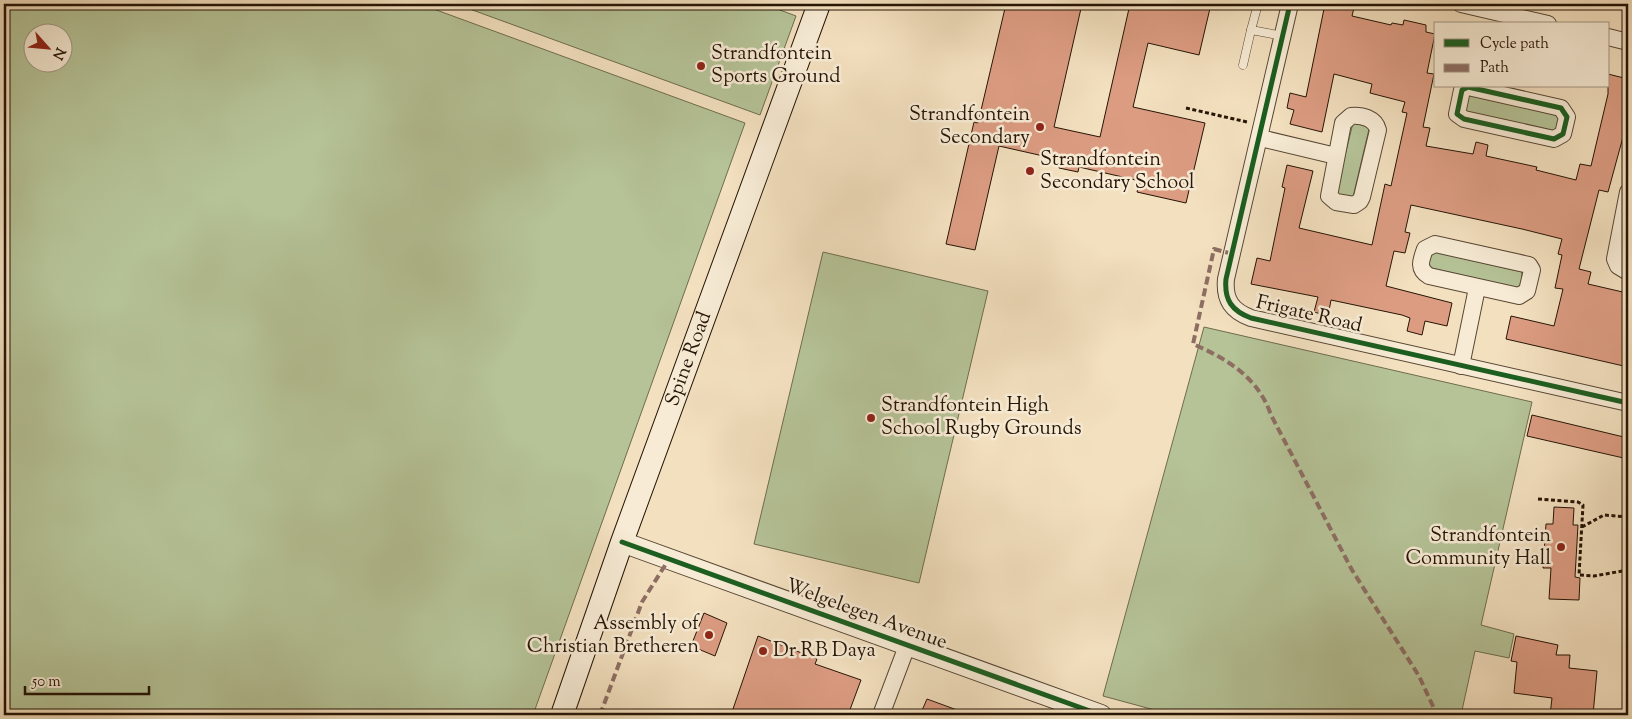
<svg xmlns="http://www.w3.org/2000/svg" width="1632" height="719" font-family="'Sorts Mill Goudy',serif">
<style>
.green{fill:#b5c397;stroke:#6d6c4e;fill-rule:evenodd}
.building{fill:#dc9c82;stroke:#251405}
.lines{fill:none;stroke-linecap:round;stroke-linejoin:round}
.service-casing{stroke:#584734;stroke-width:9}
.minor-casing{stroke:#584734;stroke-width:18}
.tertiary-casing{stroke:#584734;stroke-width:22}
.secondary-casing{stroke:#251405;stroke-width:24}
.path{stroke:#251405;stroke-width:3;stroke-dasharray:4 2.5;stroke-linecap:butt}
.service{stroke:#f7ebd5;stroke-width:8}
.minor{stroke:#f7ebd5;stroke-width:16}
.tertiary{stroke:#f7ebd5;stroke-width:20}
.secondary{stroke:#f7ebd5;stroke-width:22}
.quiet{stroke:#8d6e63;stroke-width:4;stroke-dasharray:8 4;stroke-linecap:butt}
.cycleway-casing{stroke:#f7ebd5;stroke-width:8}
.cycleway{stroke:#1b5e20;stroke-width:5}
.poi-dot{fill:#8f2418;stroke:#f7ebd5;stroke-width:2}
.labels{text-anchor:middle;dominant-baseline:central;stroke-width:5;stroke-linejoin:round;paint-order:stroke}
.poi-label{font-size:20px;fill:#251405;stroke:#f7ebd5;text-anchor:start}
.street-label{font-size:20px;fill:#251405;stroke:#f7ebd5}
</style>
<rect width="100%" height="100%" fill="#f3e0bf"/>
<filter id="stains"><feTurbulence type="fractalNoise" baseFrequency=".004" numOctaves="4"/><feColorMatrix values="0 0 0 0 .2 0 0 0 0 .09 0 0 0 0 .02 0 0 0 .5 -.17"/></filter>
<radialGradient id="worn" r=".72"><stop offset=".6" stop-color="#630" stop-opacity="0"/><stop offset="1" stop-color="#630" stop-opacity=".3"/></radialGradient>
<!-- green -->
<g class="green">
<path d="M4,4H420L745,123L533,715H4ZM62,32V62H32V32Z"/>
<polygon points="456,4 764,4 796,16 760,115"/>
<polygon points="1468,95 1557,115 1560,117 1557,132 1465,112"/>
<polygon points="1353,123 1367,124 1369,129 1353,197 1339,196 1336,192"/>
<polygon points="1431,251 1522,272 1521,289 1427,267"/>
<polygon points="823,252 988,291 919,583 754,544"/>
<polygon points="1204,327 1532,402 1481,625 1514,634 1509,658 1475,651 1461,715 1173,715 1103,696"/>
</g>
<!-- building -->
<g class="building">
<polygon points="1006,4 1082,4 1054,127 1100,137 1130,4 1211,4 1199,55 1148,43 1133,107 1205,123 1186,203 1137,192 1140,181 1079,167 1078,172 1059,168 1061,160 999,146 975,250 946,244 974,122 978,123"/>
<polygon points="1325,4 1355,4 1352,16 1391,25 1392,23 1403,25 1404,20 1426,25 1426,32 1435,34 1427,73 1434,74 1423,127 1430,128 1426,146 1473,154 1476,142 1488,145 1486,156 1537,167 1536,170 1576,180 1580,164 1591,166 1608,94 1608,74 1628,79 1628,114 1623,137 1608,192 1599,190 1579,269 1591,272 1588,284 1627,293 1625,305 1628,306 1628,367 1506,339 1511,316 1554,326 1563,289 1555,288 1562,255 1558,254 1562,239 1522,229 1411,205 1405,232 1410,233 1405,253 1394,251 1386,286 1452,303 1447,326 1425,321 1422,335 1407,331 1410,318 1402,315 1331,300 1328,316 1314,312 1318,297 1251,284 1257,258 1270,261 1285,188 1282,187 1287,165 1313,171 1299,228 1372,245 1385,184 1391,186 1407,113 1402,112 1405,102 1370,93 1372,84 1334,74 1322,132 1290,124 1294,110 1287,108 1290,93 1306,97"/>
<polygon points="1532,415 1628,438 1628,459 1527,436"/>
<polygon points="1554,507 1574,508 1573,525 1578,525 1575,577 1580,578 1579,600 1549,599 1551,568 1543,568 1546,524 1553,524"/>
<polygon points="704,613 727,623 715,656 691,646"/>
<polygon points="758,636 817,659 815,664 861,680 848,715 751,715 733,709"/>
<polygon points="1516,636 1558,645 1556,655 1570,655 1569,668 1597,671 1593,715 1550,715 1552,698 1514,693 1517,662 1511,661"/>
<polygon points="927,699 968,714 968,715 920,715"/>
</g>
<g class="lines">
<defs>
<g id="service">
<polyline points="1251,30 1258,4"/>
<polyline points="1243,65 1251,30 1283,36"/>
</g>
<g id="minor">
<path d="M1290,4L1226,279C1224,300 1232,311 1251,318L1628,403"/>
<polyline points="1461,4 1548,24"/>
<polyline points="1608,37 1628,42"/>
<polygon points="1468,87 1561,108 1567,117 1563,134 1554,139 1464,119 1457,114 1462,90"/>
<path d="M1351,116C1362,115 1375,118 1378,130L1362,197L1360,201L1354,205L1336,202L1329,196L1343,123Z"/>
<polyline points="1260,138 1336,156"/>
<polyline points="1628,192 1615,259 1618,266 1628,272"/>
<path d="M1435,244L1529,265L1532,270L1527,291L1519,296L1429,276C1417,269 1421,260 1425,249Z"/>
<polyline points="1461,366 1477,288"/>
<polyline points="881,715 907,646"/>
</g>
<polyline id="tertiary" points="622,542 1101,715"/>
<g id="secondary">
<path id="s1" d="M562,715L622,542L819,4"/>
</g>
</defs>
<!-- service casing -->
<use href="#service" class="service-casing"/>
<!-- minor casing -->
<use href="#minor" class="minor-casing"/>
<!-- tertiary casing -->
<use href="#tertiary" class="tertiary-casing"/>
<!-- secondary casing -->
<use href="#secondary" class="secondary-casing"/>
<!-- path -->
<g class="path">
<polyline points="1186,108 1247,122"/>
<polyline points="1538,499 1578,502 1583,505 1579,575 1594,576 1628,570"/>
<polyline points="1582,527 1604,515 1628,517"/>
</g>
<!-- service -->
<use href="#service" class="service"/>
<!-- minor -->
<use href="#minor" class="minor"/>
<!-- tertiary -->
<use href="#tertiary" class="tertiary"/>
<!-- secondary -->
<use href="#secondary" class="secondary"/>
<!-- quiet -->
<g class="quiet">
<path d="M1233,254L1214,249L1193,344C1227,359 1258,377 1271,415L1352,570L1419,676L1437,715"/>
<polyline points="600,715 642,602 669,559"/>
</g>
<defs>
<g id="cycleway">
<path d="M1290,4L1226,279C1224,300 1232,311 1251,318L1628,403"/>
<polygon points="1468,87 1561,108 1567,117 1563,134 1554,139 1464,119 1457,114 1462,90"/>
<polyline points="622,542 1101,715"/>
</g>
</defs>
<!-- cycleway casing -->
<use href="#cycleway" class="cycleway-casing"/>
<!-- cycleway -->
<use href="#cycleway" class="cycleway"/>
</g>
<!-- markers -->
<g class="poi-dot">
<circle cx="701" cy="66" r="5"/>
<circle cx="1040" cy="127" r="5"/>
<circle cx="1030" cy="171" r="5"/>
<circle cx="871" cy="418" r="5"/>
<circle cx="1561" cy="547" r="5"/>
<circle cx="709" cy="635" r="5"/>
<circle cx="763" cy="651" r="5"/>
</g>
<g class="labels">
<!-- poi labels -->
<g class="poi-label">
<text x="711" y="54">Strandfontein<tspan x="711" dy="23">Sports Ground</tspan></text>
<text x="1030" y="115" text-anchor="end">Strandfontein<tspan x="1030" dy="23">Secondary</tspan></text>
<text x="1040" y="160">Strandfontein<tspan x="1040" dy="23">Secondary School</tspan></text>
<text x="881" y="406">Strandfontein High<tspan x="881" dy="23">School Rugby Grounds</tspan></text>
<text x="1551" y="536" text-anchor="end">Strandfontein<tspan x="1551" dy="23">Community Hall</tspan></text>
<text x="699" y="624" text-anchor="end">Assembly of<tspan x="699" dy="23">Christian Bretheren</tspan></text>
<text x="773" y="651">Dr RB Daya</text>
</g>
<!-- street labels -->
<g class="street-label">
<text transform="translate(1309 315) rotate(13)">Frigate Road</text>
<text stroke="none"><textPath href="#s1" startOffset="378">Spine Road</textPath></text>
<text transform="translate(866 615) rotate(20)">Welgelegen Avenue</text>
</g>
</g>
<!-- margin -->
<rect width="1632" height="719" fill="none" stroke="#f3e0bf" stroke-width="20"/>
<rect x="5" y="5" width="1622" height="709" fill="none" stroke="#251405" stroke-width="2.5"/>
<rect x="10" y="10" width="1612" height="699" fill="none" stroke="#251405"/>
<!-- legend -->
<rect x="1434" y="22" width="175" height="65" fill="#f7ebd5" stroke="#a39582"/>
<rect x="1444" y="39" width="25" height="8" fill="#1b5e20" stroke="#a39582"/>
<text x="1480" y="48" font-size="15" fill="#251405">Cycle path</text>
<rect x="1444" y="64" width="25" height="8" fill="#8d6e63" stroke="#a39582"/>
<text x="1480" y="72" font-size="15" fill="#251405">Path</text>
<!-- north arrow -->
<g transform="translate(48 48) rotate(117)"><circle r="24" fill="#f7ebd5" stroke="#a39582"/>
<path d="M0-4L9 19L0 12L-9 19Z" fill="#8f2418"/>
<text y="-8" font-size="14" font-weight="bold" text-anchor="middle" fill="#251405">N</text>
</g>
<!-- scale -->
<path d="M25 686v8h124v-8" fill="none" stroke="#251405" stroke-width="2.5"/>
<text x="32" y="686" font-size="15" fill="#251405" stroke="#f7ebd5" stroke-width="4" paint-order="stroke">50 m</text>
<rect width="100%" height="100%" filter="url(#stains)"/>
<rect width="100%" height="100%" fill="url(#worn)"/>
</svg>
